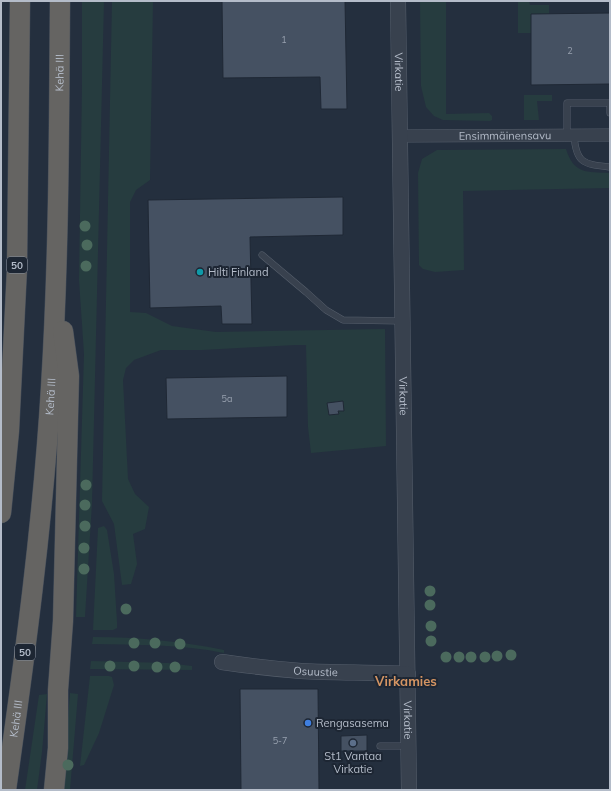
<svg xmlns="http://www.w3.org/2000/svg" width="611" height="791" font-family="Mulish,sans-serif">
<style>
.green{fill:#263c3f}
.building{fill:#455162;stroke:#1f2835}
.lines{fill:none;stroke-linecap:round;stroke-linejoin:round}
.service-casing{stroke:#565f6c;stroke-width:7}
.minor-casing{stroke:#565f6c;stroke-width:13}
.tertiary-casing{stroke:#565f6c;stroke-width:16}
.trunk-casing{stroke:#434c59;stroke-width:21}
.service{stroke:#38414e;stroke-width:6}
.minor{stroke:#38414e;stroke-width:12}
.tertiary{stroke:#38414e;stroke-width:15}
.trunk{stroke:#656462;stroke-width:20}
.tree{fill:#4b6a5d}
.culture-dot{fill:#0f9aa8;stroke:#1d2633;stroke-width:1.5}
.shop-dot{fill:#3f7fe0;stroke:#1d2633;stroke-width:1.5}
.service-dot{fill:#5c6f8a;stroke:#1d2633;stroke-width:1.5}
.labels{text-anchor:middle;dominant-baseline:central;stroke-width:4;stroke-linejoin:round;paint-order:stroke}
.number-label{font-size:9px;fill:#98a1af}
.shield{fill:#1d2633;stroke:#878f9c;stroke-width:1}
.shield-label{font-size:10px;font-weight:bold;fill:#b4bcc9}
.street-label{font-size:11px;fill:#b4bcc9;stroke:#1d2633}
.poi-label{font-size:11px;fill:#b4bcc9;stroke:#1d2633;text-anchor:start}
.quarter-label{font-size:13px;font-weight:bold;fill:#d59563;stroke:#1d2633}
</style>
<rect width="100%" height="100%" fill="#242f3e"/>
<!-- green -->
<g class="green">
<polygon points="82,1 104,1 92,503 85,617 76,617 84,354 79,280 82,85"/>
<polygon points="112,1 153,1 150,180 136,190 130,202 130,312 146,313 172,326 216,332 385,329 386,446 311,453 308,427 306,345 295,345 202,350 161,350 134,360 126,368 123,380 128,479 135,494 149,507 145,529 133,534 137,564 131,584 122,585 114,524 102,501"/>
<polygon points="420,1 446,1 446,114 489,113 492,116 492,120 490,121 443,120 434,116 426,107 421,86"/>
<polygon points="518,1 529,1 530,5 549,5 549,14 531,15 531,33 518,33"/>
<polygon points="524,95 552,95 552,101 537,101 539,120 524,120"/>
<path d="M566,149C574,174 586,172 610,173V188L463,191L464,270L435,272L423,269L419,265L418,173L422,159L437,150Z"/>
<polygon points="104,526 107,530 114,574 117,622 117,628 113,630 93,630 98,528"/>
<path d="M93,637C137,637 180,641 224,650V653C181,644 136,645 92,644Z"/>
<polygon points="91,661 168,663 192,666 192,670 90,669"/>
<polygon points="90,676 109,676 112,677 114,685 99,733 84,765 80,766"/>
<polygon points="70,693 78,694 70,790 62,790"/>
<polygon points="47,694 42,752 37,790 25,790 39,695"/>
</g>
<!-- building -->
<g class="building">
<polygon points="222,1 345,1 347,109 321,109 320,77 223,78"/>
<polygon points="610,13 610,84 531,85 531,14"/>
<polygon points="343,197 343,235 250,237 252,324 222,324 221,306 150,308 148,200"/>
<polygon points="287,376 287,417 167,419 166,378"/>
<polygon points="343,401 344,411 338,411 339,414 329,415 327,403"/>
<polygon points="240,689 318,689 319,790 241,790"/>
<polygon points="367,735 367,751 341,751 341,736"/>
</g>
<g class="lines">
<defs>
<g id="service">
<polyline points="567,135 567,103 610,103 610,113"/>
<path d="M574,135C576,164 584,164 610,167"/>
<polyline points="262,255 306,292 326,310 343,320 402,321"/>
<polyline points="380,746 408,746"/>
</g>
<g id="minor">
<path id="s1" d="M400,136L610,135"/>
</g>
<g id="tertiary">
<path id="s2" d="M398,1L409,790"/>
<path id="s3" d="M222,662C249,666 275,669 301,671C337,673 373,672 408,674"/>
</g>
<g id="trunk">
<polyline points="1,513 9,431 17,268 20,1"/>
<path id="s4" d="M6,790C25,656 43,522 51,387C59,259 59,130 60,1"/>
<polyline points="54,790 58,748 58,690 63,621 69,376 63,331"/>
</g>
</defs>
<!-- service casing -->
<use href="#service" class="service-casing"/>
<!-- minor casing -->
<use href="#minor" class="minor-casing"/>
<!-- tertiary casing -->
<use href="#tertiary" class="tertiary-casing"/>
<!-- trunk casing -->
<use href="#trunk" class="trunk-casing"/>
<!-- service -->
<use href="#service" class="service"/>
<!-- minor -->
<use href="#minor" class="minor"/>
<!-- tertiary -->
<use href="#tertiary" class="tertiary"/>
<!-- trunk -->
<use href="#trunk" class="trunk"/>
</g>
<!-- trees -->
<g class="tree">
<circle cx="85" cy="226" r="5.5"/>
<circle cx="87" cy="245" r="5.5"/>
<circle cx="86" cy="266" r="5.5"/>
<circle cx="86" cy="485" r="5.5"/>
<circle cx="85" cy="505" r="5.5"/>
<circle cx="85" cy="526" r="5.5"/>
<circle cx="84" cy="548" r="5.5"/>
<circle cx="84" cy="569" r="5.5"/>
<circle cx="430" cy="591" r="5.5"/>
<circle cx="430" cy="605" r="5.5"/>
<circle cx="126" cy="609" r="5.5"/>
<circle cx="431" cy="626" r="5.5"/>
<circle cx="431" cy="641" r="5.5"/>
<circle cx="134" cy="643" r="5.5"/>
<circle cx="155" cy="643" r="5.5"/>
<circle cx="180" cy="644" r="5.5"/>
<circle cx="511" cy="655" r="5.5"/>
<circle cx="497" cy="656" r="5.5"/>
<circle cx="446" cy="657" r="5.5"/>
<circle cx="459" cy="657" r="5.5"/>
<circle cx="471" cy="657" r="5.5"/>
<circle cx="485" cy="657" r="5.5"/>
<circle cx="110" cy="666" r="5.5"/>
<circle cx="134" cy="666" r="5.5"/>
<circle cx="157" cy="667" r="5.5"/>
<circle cx="175" cy="667" r="5.5"/>
<circle cx="68" cy="765" r="5.5"/>
</g>
<!-- markers -->
<circle class="culture-dot" cx="200" cy="272" r="4"/>
<circle class="shop-dot" cx="308" cy="723" r="4"/>
<circle class="service-dot" cx="353" cy="743" r="4"/>
<g class="labels">
<!-- number labels -->
<g class="number-label">
<text x="284" y="39">1</text>
<text x="570" y="50">2</text>
<text x="227" y="398">5a</text>
<text x="280" y="740">5-7</text>
</g>
<!-- shield labels -->
<g class="shield">
<rect x="7" y="257" width="20" height="16" rx="3"/>
<rect x="15" y="644" width="20" height="16" rx="3"/>
</g>
<g class="shield-label">
<text x="17" y="265">50</text>
<text x="25" y="652">50</text>
</g>
<!-- street labels -->
<g class="street-label">
<text stroke="none"><textPath href="#s2" startOffset="71">Virkatie</textPath></text>
<text stroke="none"><textPath href="#s4" startOffset="720">Kehä III</textPath></text>
<text stroke="none"><textPath href="#s1" startOffset="105">Ensimmäinensavu</textPath></text>
<text stroke="none"><textPath href="#s2" startOffset="395">Virkatie</textPath></text>
<text stroke="none"><textPath href="#s4" startOffset="396">Kehä III</textPath></text>
<text stroke="none"><textPath href="#s3" startOffset="94">Osuustie</textPath></text>
<text stroke="none"><textPath href="#s4" startOffset="72">Kehä III</textPath></text>
<text stroke="none"><textPath href="#s2" startOffset="719">Virkatie</textPath></text>
</g>
<!-- poi labels -->
<g class="poi-label">
<text x="208" y="272">Hilti Finland</text>
<text x="316" y="723">Rengasasema</text>
<text x="353" y="756" text-anchor="middle">St1 Vantaa<tspan x="353" dy="13">Virkatie</tspan></text>
</g>
<!-- quarter labels -->
<g class="quarter-label">
<text x="406" y="681">Virkamies</text>
</g>
</g>
<!-- border -->
<rect width="611" height="791" fill="none" stroke="#b4bcc9" stroke-width="4"/>
</svg>
